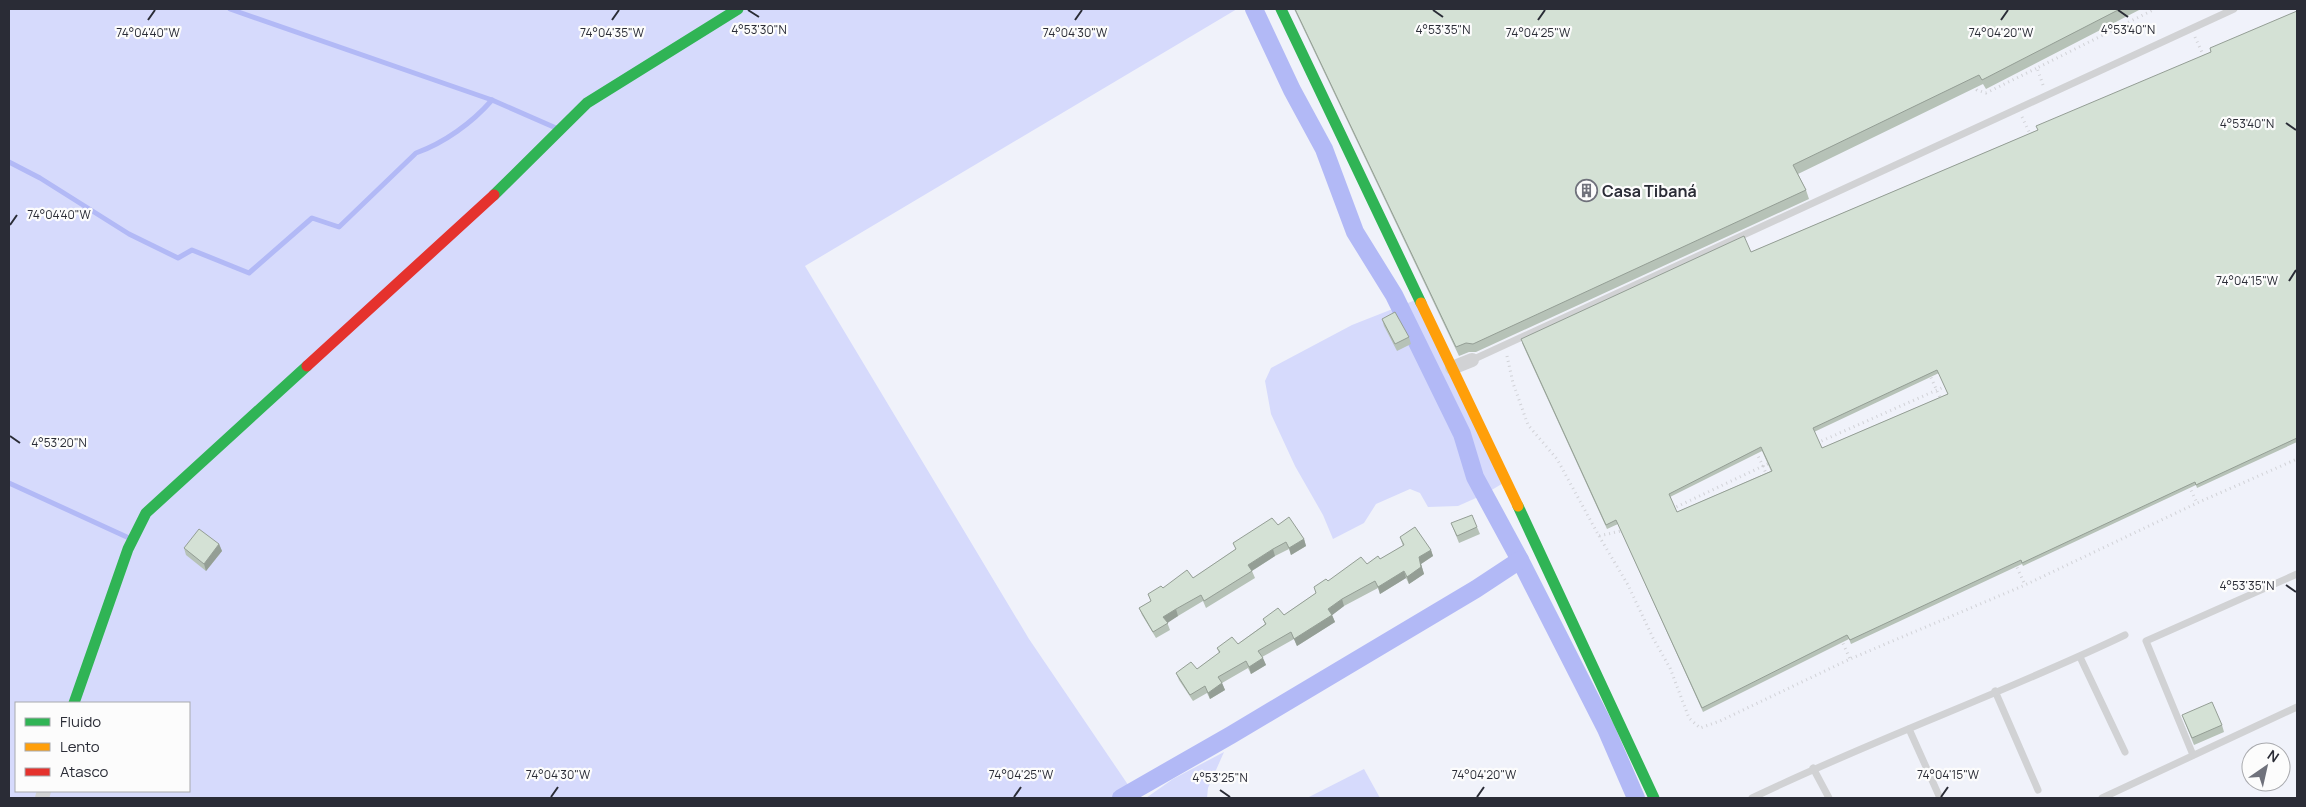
<svg xmlns="http://www.w3.org/2000/svg" width="2306" height="807" font-family="Manrope,sans-serif">
<style>
.green{fill:#d6dafc;fill-rule:evenodd}
.lines{fill:none;stroke-linecap:round;stroke-linejoin:round}
.stream{stroke:#b2b9f6;stroke-width:5}
.canal{stroke:#b2b9f6;stroke-width:18}
.path{stroke:#d1d2d7;stroke-width:3;stroke-dasharray:1 4;stroke-linecap:butt}
.lane{stroke:#d1d2d4;stroke-width:7}
.street{stroke:#d1d2d4;stroke-width:14}
.fast{stroke:#30b455;stroke-width:11}
.slow{stroke:#ff9f0a;stroke-width:11}
.jam{stroke:#e5322d;stroke-width:11}
.wall{fill:#b6c2b7;fill-rule:evenodd}
.shaded-wall{fill:#949e95}
.building{fill:#d4e1d5;stroke:#949e95;fill-rule:evenodd}
.ticks{fill:none;stroke:#2a2c36;stroke-width:2}
.labels{text-anchor:middle;dominant-baseline:central;stroke-width:4.5;stroke-linejoin:round;paint-order:stroke}
.poi-label{font-size:16px;font-weight:bold;fill:#2a2c36;stroke:#fcfcfc;text-anchor:start}
.ticks-label{font-size:12px;text-anchor:middle;fill:#2a2c36;stroke:#fcfcfc;stroke-width:4.5;stroke-linejoin:round;paint-order:stroke}
</style>
<rect width="100%" height="100%" fill="#f0f2fa"/>
<!-- green -->
<g class="green">
<path d="M9,9H1237L805,266L1029,639L1137,798H9ZM16,703H189V791H16Z"/>
<polygon points="1418,299 1505,482 1485,494 1458,506 1428,507 1420,493 1410,489 1376,504 1364,523 1333,539 1323,515 1295,466 1271,414 1265,381 1271,368 1352,325"/>
<polygon points="1224,752 1208,788 1207,798 1146,798 1173,779"/>
<polygon points="1364,769 1380,798 1307,798"/>
</g>
<g class="lines">
<!-- stream -->
<g class="stream">
<polyline points="230,9 492,100 556,128"/>
<path d="M9,162L40,178L129,234L178,258L192,250L249,273L312,218L339,227L416,153C444,143 472,123 492,100"/>
<polyline points="9,483 129,538"/>
</g>
<!-- canal -->
<g class="canal">
<polyline points="1254,9 1292,90 1324,149 1355,232 1394,295 1462,434 1475,477 1520,560 1606,729 1636,798"/>
<polyline points="1121,798 1231,735 1476,589 1520,560"/>
</g>
<!-- path -->
<g class="path">
<polyline points="2195,37 2205,59"/>
<polyline points="1974,85 1977,90 1986,93 2037,68"/>
<polyline points="2043,85 2037,68 2155,9"/>
<polyline points="2022,117 2031,136"/>
<polyline points="1507,356 1513,383 1528,425 1557,459 1599,536 1625,530"/>
<polyline points="1929,373 1941,400"/>
<polyline points="1817,443 1946,386"/>
<polyline points="1767,476 1763,466 1772,462"/>
<polyline points="2189,486 2197,503"/>
<polyline points="1672,509 1763,466 1755,450"/>
<polyline points="1599,536 1628,585 1653,638 1670,668 1689,718 1700,728 1720,721 1850,659 2025,585 2197,503 2297,459"/>
<polyline points="2015,563 2025,585"/>
<polyline points="1841,639 1850,659"/>
</g>
<!-- lane -->
<g class="lane">
<polyline points="1472,360 2234,9"/>
<polyline points="2080,657 2125,752"/>
<polyline points="1995,691 2038,790"/>
<polyline points="1909,729 1940,798"/>
<polyline points="2193,755 2146,641 2297,574"/>
<polyline points="1813,768 1829,798"/>
<path d="M1752,798C1874,739 2002,694 2125,635"/>
<polyline points="2102,798 2297,707"/>
</g>
<!-- street -->
<g class="street">
<polyline points="1452,368 1472,360"/>
<polyline points="42,798 44,791"/>
</g>
<!-- fast -->
<g class="fast">
<polyline points="1281,9 1421,303"/>
<polyline points="494,195 587,103 738,9"/>
<polyline points="1518,506 1654,798"/>
<polyline points="74,703 128,549 146,513 307,366"/>
</g>
<!-- slow -->
<polyline class="slow" points="1421,303 1518,506"/>
<!-- jam -->
<polyline class="jam" points="307,366 494,195"/>
</g>
<!-- wall -->
<g class="wall">
<polygon points="1294,9 2141,9 1986,89 1983,84 1798,174 1806,190 1809,199 1476,352 1469,352 1459,356"/>
<path d="M2297,11V442L2197,488L2196,485L2023,566L2022,564L1851,644L1849,639L1703,712L1618,524L1607,529L1522,343L1751,252L2038,130L2211,52ZM1939,373L1948,394L1822,448L1814,432ZM1762,451L1771,471L1677,512L1670,497Z"/>
<polygon points="1382,319 1409,337 1411,344 1397,351 1384,326"/>
<polygon points="1451,523 1477,527 1480,534 1459,543"/>
<polygon points="1278,525 1304,539 1306,546 1291,555 1289,549 1275,556 1252,571 1255,578 1206,608 1203,601 1178,616 1167,622 1170,630 1156,638 1142,615 1139,608 1151,601 1163,588 1193,578 1236,549 1233,543"/>
<polygon points="1400,537 1431,550 1433,556 1421,564 1424,574 1409,584 1406,578 1380,594 1378,588 1344,606 1332,615 1335,622 1297,646 1294,639 1262,657 1266,665 1251,674 1248,668 1222,683 1225,690 1210,699 1207,693 1193,701 1179,680 1176,673 1197,669 1219,653 1217,648 1238,644 1265,624 1263,619 1284,615 1316,593 1328,581 1380,559 1403,546"/>
<polygon points="219,544 222,551 206,571 186,555 184,548"/>
<polygon points="2182,715 2222,725 2224,732 2194,745"/>
</g>
<!-- shaded-wall -->
<g class="shaded-wall">
<polygon points="1304,539 1306,546 1291,555 1289,548"/>
<polygon points="219,544 222,551 206,571 204,564"/>
<polygon points="1273,549 1275,556 1250,572 1248,565"/>
<polygon points="1431,550 1433,556 1421,564 1424,574 1409,584 1407,577 1419,557"/>
<polygon points="1404,571 1406,578 1380,594 1378,587"/>
<polygon points="1342,599 1344,606 1331,616 1328,609"/>
<polygon points="1176,609 1178,616 1166,624 1163,617"/>
<polygon points="1332,615 1335,622 1297,646 1294,639"/>
<polygon points="1263,658 1266,665 1251,674 1249,667"/>
<polygon points="1222,683 1225,690 1210,699 1208,693"/>
</g>
<!-- building -->
<g class="building">
<polygon points="1295,9 2120,9 1982,80 1979,75 1793,165 1806,190 1473,344 1466,343 1456,347"/>
<path d="M2297,11V438L2196,485L2195,482L2022,563L2021,560L1850,640L1847,635L1702,708L1616,520L1606,525L1521,339L1744,236L1751,252L2038,130L2036,126L2211,52L2210,48ZM1937,370L1948,394L1822,448L1813,428ZM1761,447L1772,471L1677,512L1669,494Z"/>
<polygon points="1395,312 1409,337 1395,344 1382,319"/>
<polygon points="1472,515 1477,527 1457,536 1451,523"/>
<polygon points="1289,517 1304,539 1289,548 1286,542 1273,549 1248,565 1252,571 1204,601 1201,595 1176,609 1163,617 1168,623 1153,632 1139,608 1151,601 1148,594 1161,586 1163,588 1187,570 1193,578 1236,549 1233,543 1272,518 1278,525"/>
<polygon points="1415,527 1431,550 1419,557 1421,567 1407,577 1404,571 1378,587 1375,581 1342,599 1328,609 1332,615 1294,639 1291,632 1258,651 1263,658 1249,667 1246,661 1218,677 1222,683 1208,693 1205,686 1190,695 1176,673 1191,662 1197,669 1220,652 1217,648 1232,637 1238,644 1266,624 1263,619 1278,608 1284,615 1316,593 1314,587 1326,579 1328,581 1361,557 1367,564 1378,556 1380,559 1404,545 1400,537"/>
<polygon points="199,529 219,544 204,564 184,548"/>
<polygon points="2212,702 2222,725 2192,738 2182,715"/>
</g>
<!-- ticks -->
<path class="ticks" d="M748,10L759,17M1433,10L1443,17M2118,10L2128,17M148,20L155,10M612,20L619,10M1075,20L1082,10M1538,20L1545,10M2001,20L2008,10M2286,123L2296,130M10,225L17,215M2289,281L2296,270M10,436L20,443M2286,585L2296,592M1220,790L1230,797M551,797L558,787M1014,797L1021,787M1477,797L1484,787M1941,797L1948,787"/>
<!-- icons -->
<defs>
<symbol id="building-ring" viewBox="-11 -11 22 22"><circle r="9.5" fill="#fcfcfc" stroke="#6f717b" stroke-width="1.5"/><path d="M-4-6H4V6H1V3H-1V6H-4ZM-2.5-4.3h1.7v1.8h-1.7ZM.8-4.3h1.7v1.8H.8ZM-2.5-1h1.7V.8h-1.7ZM.8-1h1.7V.8H.8Z" fill="#6f717b"/></symbol>
</defs>
<g fill-rule="evenodd">
<use href="#building-ring" x="1574" y="178" width="25" height="25"/>
</g>
<g class="labels">
<!-- poi labels -->
<g class="poi-label">
<text x="1602" y="191">Casa Tibaná</text>
</g>
</g>
<g class="ticks-label">
<text x="759" y="34">4°53'30"N</text>
<text x="1443" y="34">4°53'35"N</text>
<text x="2128" y="34">4°53'40"N</text>
<text x="148" y="37">74°04'40"W</text>
<text x="612" y="37">74°04'35"W</text>
<text x="1075" y="37">74°04'30"W</text>
<text x="1538" y="37">74°04'25"W</text>
<text x="2001" y="37">74°04'20"W</text>
<text x="2247" y="128">4°53'40"N</text>
<text x="59" y="219">74°04'40"W</text>
<text x="2247" y="285">74°04'15"W</text>
<text x="59" y="447">4°53'20"N</text>
<text x="2247" y="590">4°53'35"N</text>
<text x="558" y="779">74°04'30"W</text>
<text x="1021" y="779">74°04'25"W</text>
<text x="1484" y="779">74°04'20"W</text>
<text x="1948" y="779">74°04'15"W</text>
<text x="1220" y="782">4°53'25"N</text>
</g>
<!-- border -->
<rect width="2306" height="807" fill="none" stroke="#2a2c36" stroke-width="20"/>
<!-- legend -->
<rect x="15" y="702" width="175" height="90" fill="#fcfcfc" stroke="#a8a9ad"/>
<rect x="25" y="718" width="25" height="8" fill="#30b455" stroke="#a8a9ad"/>
<text x="60" y="727" font-size="15" fill="#2a2c36">Fluido</text>
<rect x="25" y="743" width="25" height="8" fill="#ff9f0a" stroke="#a8a9ad"/>
<text x="60" y="752" font-size="15" fill="#2a2c36">Lento</text>
<rect x="25" y="768" width="25" height="8" fill="#e5322d" stroke="#a8a9ad"/>
<text x="60" y="777" font-size="15" fill="#2a2c36">Atasco</text>
<!-- north arrow -->
<g transform="translate(2266 767) rotate(34)"><circle r="24" fill="#fcfcfc" stroke="#a8a9ad"/>
<path d="M0-4L9 19L0 12L-9 19Z" fill="#6f717b"/>
<text y="-8" font-size="14" font-weight="bold" text-anchor="middle" fill="#2a2c36">N</text>
</g>
</svg>
